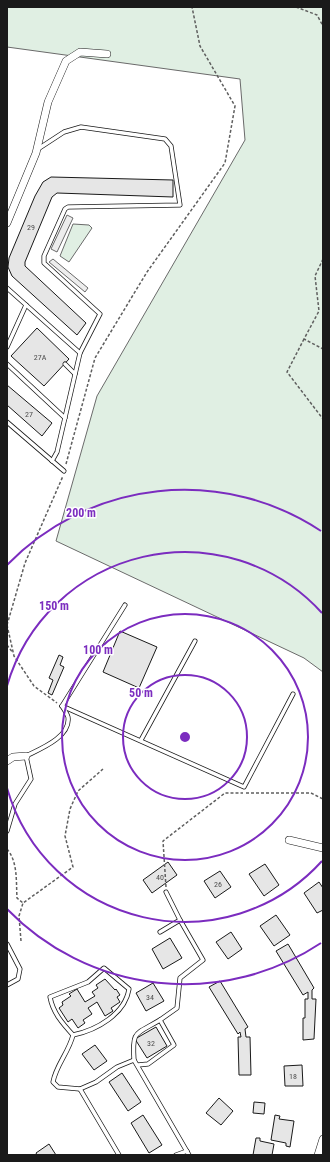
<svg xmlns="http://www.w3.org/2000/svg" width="330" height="1162" font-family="'Roboto Condensed',sans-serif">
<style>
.green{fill:#e0efe3;stroke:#6a6a6a}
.parking{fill:#ededed;stroke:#6a6a6a}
.building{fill:#e6e6e6;stroke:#1a1a1a}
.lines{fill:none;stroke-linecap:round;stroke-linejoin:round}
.lane-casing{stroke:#1a1a1a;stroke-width:5}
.street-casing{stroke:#1a1a1a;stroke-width:8}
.path{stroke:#5f5f5f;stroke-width:1.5;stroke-dasharray:3 2;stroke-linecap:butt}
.lane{stroke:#fff;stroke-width:3.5}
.street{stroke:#fff;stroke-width:7}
.ring{fill:none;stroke:#7b2cbf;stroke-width:2}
.labels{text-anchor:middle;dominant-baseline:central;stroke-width:3;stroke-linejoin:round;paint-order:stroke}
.number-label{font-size:8px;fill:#4d4d4d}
.centre{fill:#7b2cbf;stroke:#fff;stroke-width:2}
.ring-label{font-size:12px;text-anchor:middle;font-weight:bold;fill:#7b2cbf;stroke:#fff;stroke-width:3;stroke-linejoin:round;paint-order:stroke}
</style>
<rect width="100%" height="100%" fill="#fff"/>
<!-- green -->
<g class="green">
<polygon points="7,7 323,7 323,672 304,658 56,541 97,396 245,140 240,79 7,47"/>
<polygon points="73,224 89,225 92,228 69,262 60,256"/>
</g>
<!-- parking -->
<g class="parking">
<polygon points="67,215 73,218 57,252 51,249"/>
<polygon points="53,259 88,288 85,292 49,262"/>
</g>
<!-- building -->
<g class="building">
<polygon points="51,177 173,180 173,197 57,193 52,197 25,262 25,266 86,323 77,335 12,276 8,267 9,258 35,196 43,182"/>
<polygon points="37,328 69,359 44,386 11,356"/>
<polygon points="7,385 52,423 42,436 7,405"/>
<polygon points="120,631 157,647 139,688 103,672"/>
<polygon points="59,655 63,657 60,665 64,667 52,695 48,693 53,680 49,678"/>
<polygon points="168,862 177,875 152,893 143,880"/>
<polygon points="265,864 279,885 264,896 249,874"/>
<polygon points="220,871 231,887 215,898 204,881"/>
<polygon points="319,882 323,888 323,910 317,913 304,893"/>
<polygon points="276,915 290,935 274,946 260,926"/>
<polygon points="231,932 242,949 228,959 216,942"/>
<polygon points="170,938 182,958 163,969 152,949"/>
<polygon points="288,944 314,988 312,990 312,999 316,999 314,1039 303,1040 303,1018 305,1018 305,999 308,999 308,992 303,995 276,951"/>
<polygon points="105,979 115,990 116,989 120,995 117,997 120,1002 111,1008 113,1011 105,1016 97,1002 88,1008 92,1014 83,1020 85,1023 78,1028 72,1019 68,1022 59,1008 63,1005 62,1002 71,996 69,994 77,989 85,1002 95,996 92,992 98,988 96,985"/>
<polygon points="220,981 248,1027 245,1029 246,1037 250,1037 251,1075 239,1075 238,1037 241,1037 240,1032 238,1034 209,987"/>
<polygon points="153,983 164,1001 146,1011 136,993"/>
<polygon points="156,1027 167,1046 147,1058 135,1039"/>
<polygon points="95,1045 107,1061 94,1070 82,1054"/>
<polygon points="302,1065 303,1086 285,1086 284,1066"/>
<polygon points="122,1073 141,1102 128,1111 109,1082"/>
<polygon points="219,1098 233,1111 221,1125 206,1113"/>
<polygon points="254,1102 265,1103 264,1114 253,1113"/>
<polygon points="143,1115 162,1145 149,1153 131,1123"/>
<polygon points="275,1115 280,1116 279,1119 294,1121 290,1147 286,1146 286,1143 271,1140"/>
<polygon points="256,1138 260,1138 260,1141 274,1144 272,1155 253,1155"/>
<polygon points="49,1144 56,1155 37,1155 36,1153"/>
</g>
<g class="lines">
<defs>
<g id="lane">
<polyline points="38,149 64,132 81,127 165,139 171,146 180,205 68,207 65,209 44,256 44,263 100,314 80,353"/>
<polyline points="7,288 80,353 57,452 52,461"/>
<polyline points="7,347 26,305"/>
<polyline points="7,364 65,418"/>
<polyline points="65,364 75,374"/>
<polyline points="7,422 64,471"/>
<polyline points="62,706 244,787 293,694"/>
<polyline points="62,706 125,605"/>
<polyline points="141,740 195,641"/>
<path d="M7,831L15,804L31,779L26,756C40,749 71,737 68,717C67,714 64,709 62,706"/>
<polyline points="160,932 180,920 166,892"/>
<polyline points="7,944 20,969 18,979 7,985"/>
<path d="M104,968L129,989C125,1014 97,1030 73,1035C63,1024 53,1013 50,997L88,982Z"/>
<polyline points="160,1020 177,1008 180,978 203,960 180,920"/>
<path d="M73,1035C69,1052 56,1065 53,1082L58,1087L80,1089L96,1082L117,1067L134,1060L189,1155"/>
<path d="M134,1060C132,1030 135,1035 160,1020L174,1045L148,1064L138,1065"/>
<polyline points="80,1089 119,1155"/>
<polyline points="176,1155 187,1151"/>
</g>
<g id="street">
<polyline points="7,223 36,153 48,102 66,61 80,52 107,54"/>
<polyline points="7,761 13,757 26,756"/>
<polyline points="289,840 323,848"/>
<polyline points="318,1155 323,1139"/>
</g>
</defs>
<!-- lane casing -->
<use href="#lane" class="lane-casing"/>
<!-- street casing -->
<use href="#street" class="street-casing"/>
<!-- path -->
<g class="path">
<polyline points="296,7 317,15 323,26"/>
<polyline points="323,259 315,276 319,311 304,339 323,349"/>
<polyline points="304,339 287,372 323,419"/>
<polyline points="66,464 95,358 147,272 225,163 235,106 200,46 192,7"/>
<polyline points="7,625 25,563 63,476"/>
<polyline points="7,625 14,656 34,686 57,703"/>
<polyline points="7,645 13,653"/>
<polyline points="246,793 311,793 323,799"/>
<path d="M7,849C18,862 16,881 17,898L23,903L73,867L65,836L70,809L78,791L103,769"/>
<polyline points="166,887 163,841 225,793 243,793"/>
<polyline points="21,941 19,916 23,903"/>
</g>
<!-- lane -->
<use href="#lane" class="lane"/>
<!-- street -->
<use href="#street" class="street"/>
</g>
<!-- distance rings -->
<g class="ring">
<circle cx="185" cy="737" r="62"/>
<circle cx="185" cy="737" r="123"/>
<path d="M322 861A185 185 0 0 1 7 788M7 686A185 185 0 0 1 322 613"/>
<path d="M321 943A247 247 0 0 1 7 909M7 565A247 247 0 0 1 321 531"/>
</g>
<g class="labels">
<!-- number labels -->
<g class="number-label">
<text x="31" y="227">29</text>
<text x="40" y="357">27А</text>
<text x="29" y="414">27</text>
<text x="160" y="877">40</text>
<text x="218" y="884">26</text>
<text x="150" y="997">34</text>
<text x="151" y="1043">32</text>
<text x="293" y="1076">18</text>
</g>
</g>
<circle cx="185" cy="737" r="6" class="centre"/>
<g class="ring-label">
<text x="81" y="517">200 m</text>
<text x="54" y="610">150 m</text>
<text x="98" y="654">100 m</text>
<text x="141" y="697">50 m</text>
</g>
<!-- border -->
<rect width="330" height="1162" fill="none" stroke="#1a1a1a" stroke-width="16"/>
</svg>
